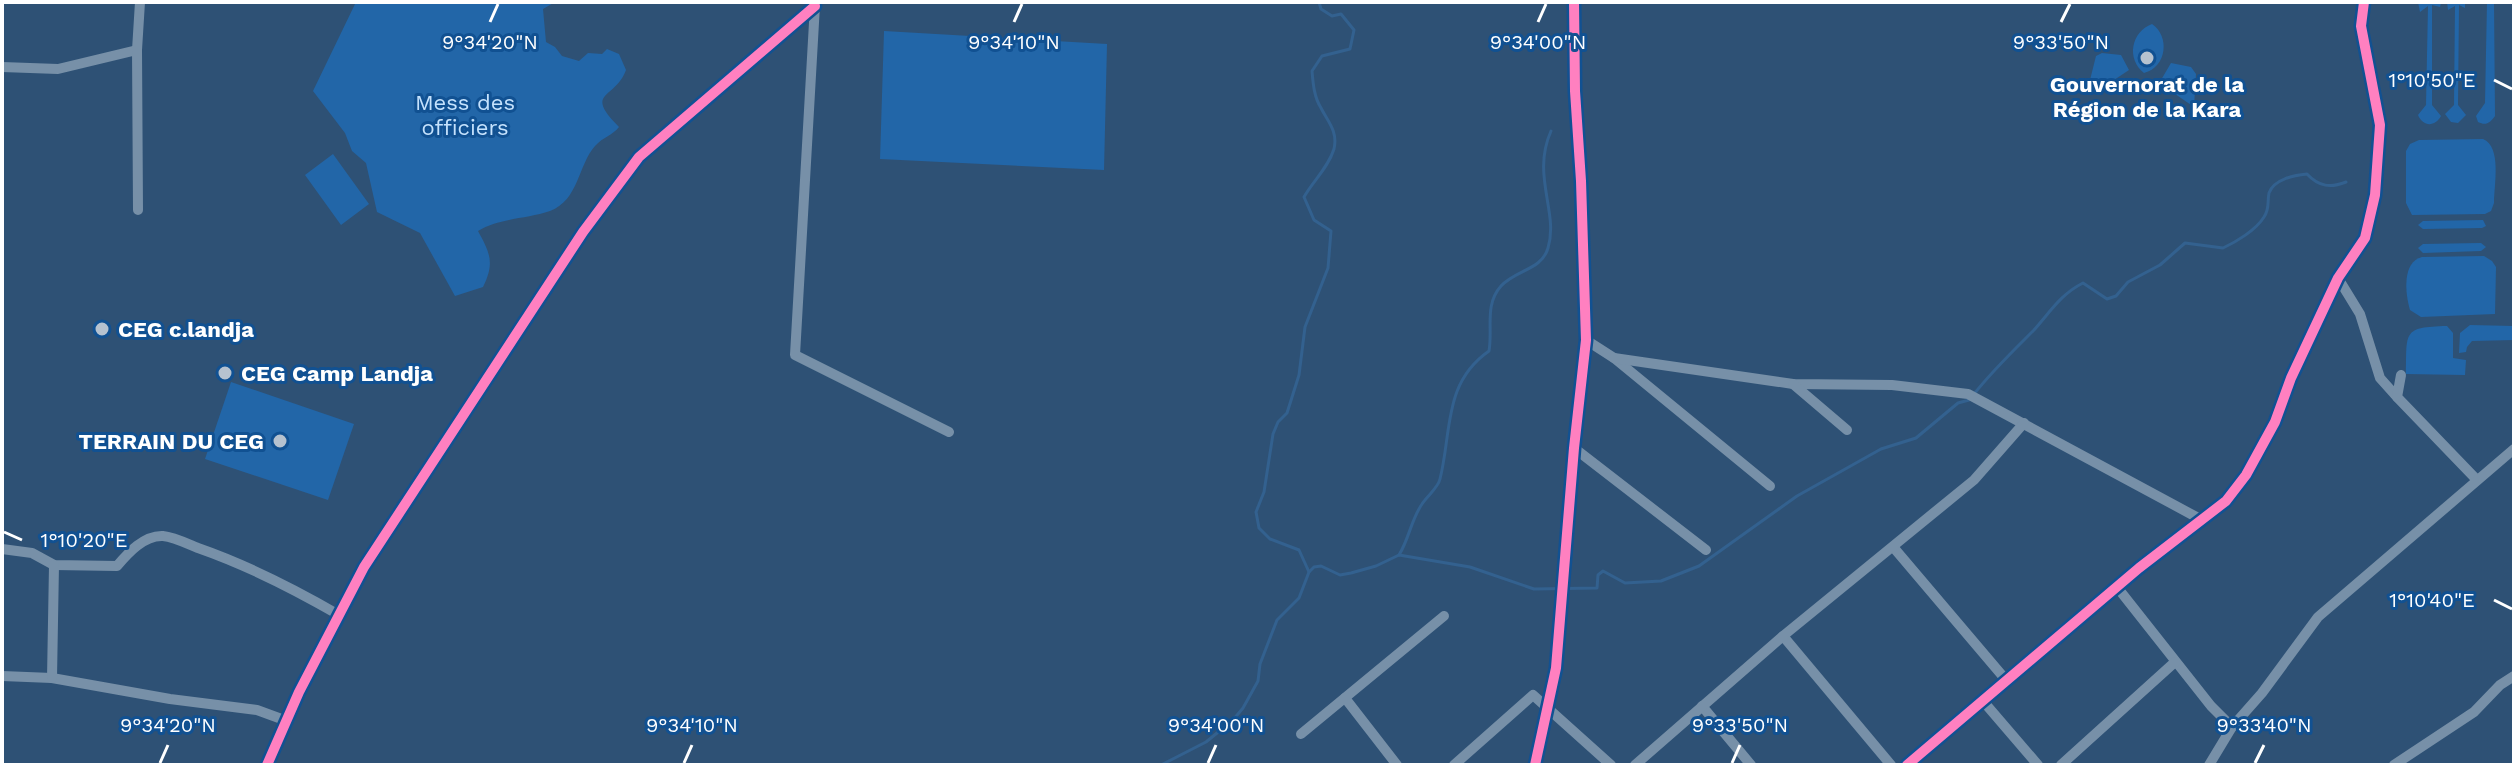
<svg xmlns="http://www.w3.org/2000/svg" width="2516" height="767" font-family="'Work Sans',sans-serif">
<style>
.green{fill:#2266a8}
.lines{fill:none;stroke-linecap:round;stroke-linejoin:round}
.stream{stroke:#33618f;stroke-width:3}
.minor{stroke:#7790a8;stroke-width:10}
.cycleway-casing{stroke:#115192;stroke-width:15}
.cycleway{stroke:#ff80c0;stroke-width:10}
.ticks{fill:none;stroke:#fff;stroke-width:3}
.poi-dot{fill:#b6c2cf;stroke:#115192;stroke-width:3}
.labels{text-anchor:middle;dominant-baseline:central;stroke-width:6;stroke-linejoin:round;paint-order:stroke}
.poi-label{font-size:22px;font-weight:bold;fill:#fff;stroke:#115192;text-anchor:start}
.park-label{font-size:22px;fill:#c5e2fd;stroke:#115192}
.ticks-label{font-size:20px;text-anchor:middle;fill:#fff;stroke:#115192;stroke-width:6;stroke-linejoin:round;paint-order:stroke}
</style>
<rect width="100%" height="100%" fill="#2e5175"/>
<!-- green -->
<g class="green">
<path d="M356,2H555L543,9L546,42L555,47L562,56L579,61L588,53L602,54L607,49L619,54L626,70C615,100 583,91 619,127C613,135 603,137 595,146C578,165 579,200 550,211C527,219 499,218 478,231C490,253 495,263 483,287L455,296L420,233L377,212L366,163L352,151L345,133L313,91Z"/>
<path d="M2418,2L2441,3L2440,7L2432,5V105L2441,116C2435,127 2423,127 2418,115L2426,105L2428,6L2420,12Z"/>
<polygon points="2447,2 2465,2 2465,8 2459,5 2458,105 2466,115 2458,123 2451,122 2445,114 2454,105 2455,6 2448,10"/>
<path d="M2487,2H2494L2495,116C2490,123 2486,126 2478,122L2476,116L2485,103Z"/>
<path d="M2152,24C2170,36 2167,67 2144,73C2126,59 2131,32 2152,24Z"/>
<polygon points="884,31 1107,44 1104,170 880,159"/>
<polygon points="2102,53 2121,55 2129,70 2099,90 2096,86 2088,88 2096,56"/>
<polygon points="2171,63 2191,67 2196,74 2194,107 2165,87 2167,83 2161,80"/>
<path d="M2483,139C2502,147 2494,185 2494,203L2491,211L2485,214L2412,215L2406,203V151L2410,144L2419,140Z"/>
<polygon points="333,154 369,204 341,225 305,175"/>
<polygon points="2483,220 2486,226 2482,228 2423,229 2418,225 2423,221"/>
<polygon points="2481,243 2486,247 2481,251 2423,253 2418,248 2423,244"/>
<path d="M2484,256L2492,261L2496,267L2495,314L2421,317L2410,310C2405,293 2402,262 2422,257Z"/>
<polygon points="2470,325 2514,326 2514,340 2472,341 2467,347 2466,352 2459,353 2460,333"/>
<path d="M2447,326L2453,333V358L2466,360L2465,375L2406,374C2407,332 2402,327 2447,326Z"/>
<polygon points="231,382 354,424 328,500 205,459"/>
</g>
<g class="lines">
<!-- stream -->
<g class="stream">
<path d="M1974,394C1993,370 2013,351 2034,330C2050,312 2061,294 2083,283L2107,299L2116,296L2128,282L2160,265L2185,243L2223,248C2236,242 2256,230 2264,217C2270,208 2267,203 2269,193C2274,179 2295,175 2307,174C2319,187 2331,188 2346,182"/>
<path d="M1399,555C1409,539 1411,520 1422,504C1427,496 1438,488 1440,479C1452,431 1443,383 1489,351C1493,329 1484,305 1501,286C1515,270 1542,270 1548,248C1559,212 1531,176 1551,131"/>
<polyline points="1309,572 1314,567 1321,566 1340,575 1351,573 1376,566 1399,555 1470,567 1534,589 1597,588 1598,575 1603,571 1625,583 1661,581 1699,566 1797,496 1881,449 1916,438 1958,403 1969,400"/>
<path d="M1161,765L1206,742L1233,720L1243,708L1258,681L1260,664L1277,620L1299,598L1309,572L1299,550L1270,539L1259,528L1256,512L1264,492L1273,434L1278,422L1287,413L1299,375L1305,327L1328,268L1331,231L1314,220L1304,197C1313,181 1328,168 1334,149C1338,131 1328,122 1321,108C1314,97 1313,83 1312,71L1322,56L1350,49L1354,30L1341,14L1332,16L1321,9L1319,2"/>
</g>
<!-- minor -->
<g class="minor">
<polyline points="815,5 795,355 949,432"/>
<polyline points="2,67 58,69 137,50"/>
<polyline points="138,210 137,50 140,2"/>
<polyline points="2338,278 2360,314 2380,378 2397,397"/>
<polyline points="1586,340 1614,358 1770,486"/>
<polyline points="1614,358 1793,384 1892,385 1968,394 2202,520"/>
<polyline points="2401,375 2397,397 2476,479"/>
<polyline points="1793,384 1847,430"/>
<polyline points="1574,448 1706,550"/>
<polyline points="1894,548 2006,680"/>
<path d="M2,549L32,553L54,565L117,566C128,553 144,535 163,536C174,537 188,544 198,548C247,565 294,589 339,615"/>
<polyline points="2117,587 2211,706 2232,727"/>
<polyline points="1783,636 1891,765"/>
<polyline points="2,676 52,678 170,699 257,710 287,721"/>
<polyline points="52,678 54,565"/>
<polyline points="1345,698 1397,765"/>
<polyline points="1983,701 2038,765"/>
<polyline points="1702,706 1751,765"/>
<polyline points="1301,734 1444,616"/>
<polyline points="267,765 299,692 364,567 583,232 639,157 815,6"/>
<polyline points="1454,765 1533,695 1611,765"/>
<polyline points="1535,765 1556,668 1574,448 1586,340 1581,181 1575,91 1574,2"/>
<polyline points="1635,765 1783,636 1974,480 2024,423"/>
<polyline points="1907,765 2139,568 2226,501 2246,475 2275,422 2291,378 2338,278 2365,238 2375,195 2380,125 2361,26 2364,2"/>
<polyline points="2061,765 2175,662"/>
<polyline points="2209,765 2232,727 2262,693 2318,617 2514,449"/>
<polyline points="2394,765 2474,712 2500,685 2514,676"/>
</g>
<defs>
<g id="cycleway">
<polyline points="267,765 299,692 364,567 583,232 639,157 815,6"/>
<polyline points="1535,765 1556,668 1574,448 1586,340 1581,181 1575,91 1574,2"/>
<polyline points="1907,765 2139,568 2226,501 2246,475 2275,422 2291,378 2338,278 2365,238 2375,195 2380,125 2361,26 2364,2"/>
</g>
</defs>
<!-- cycleway casing -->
<use href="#cycleway" class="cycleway-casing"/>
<!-- cycleway -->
<use href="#cycleway" class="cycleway"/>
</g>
<!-- ticks -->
<path class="ticks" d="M490,22L498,4M1014,22L1022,4M1538,22L1546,4M2061,22L2070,4M2494,80L2512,89M4,532L22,540M2494,600L2512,609M160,763L168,745M684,763L692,745M1208,763L1216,745M1732,763L1740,745M2255,763L2264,745"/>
<!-- markers -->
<g class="poi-dot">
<circle cx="2147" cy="58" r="8"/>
<circle cx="102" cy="329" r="8"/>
<circle cx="225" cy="373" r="8"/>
<circle cx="280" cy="441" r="8"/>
</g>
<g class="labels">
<!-- poi labels -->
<g class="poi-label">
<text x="2147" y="84" text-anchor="middle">Gouvernorat de la<tspan x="2147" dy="25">Région de la Kara</tspan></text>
<text x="118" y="329">CEG c.landja</text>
<text x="241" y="373">CEG Camp Landja</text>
<text x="264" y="441" text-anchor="end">TERRAIN DU CEG</text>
</g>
<!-- park labels -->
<g class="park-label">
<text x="465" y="102">Mess des<tspan x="465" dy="25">officiers</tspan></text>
</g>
</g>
<g class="ticks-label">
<text x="490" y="49">9°34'20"N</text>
<text x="1014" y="49">9°34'10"N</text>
<text x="1538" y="49">9°34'00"N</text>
<text x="2061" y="49">9°33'50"N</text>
<text x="2432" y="87">1°10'50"E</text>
<text x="84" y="547">1°10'20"E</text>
<text x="2432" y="607">1°10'40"E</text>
<text x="168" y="732">9°34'20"N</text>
<text x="692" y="732">9°34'10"N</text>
<text x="1216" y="732">9°34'00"N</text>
<text x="1740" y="732">9°33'50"N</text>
<text x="2264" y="732">9°33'40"N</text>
</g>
<!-- border -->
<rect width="2516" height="767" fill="none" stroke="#ffffff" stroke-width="8"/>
</svg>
